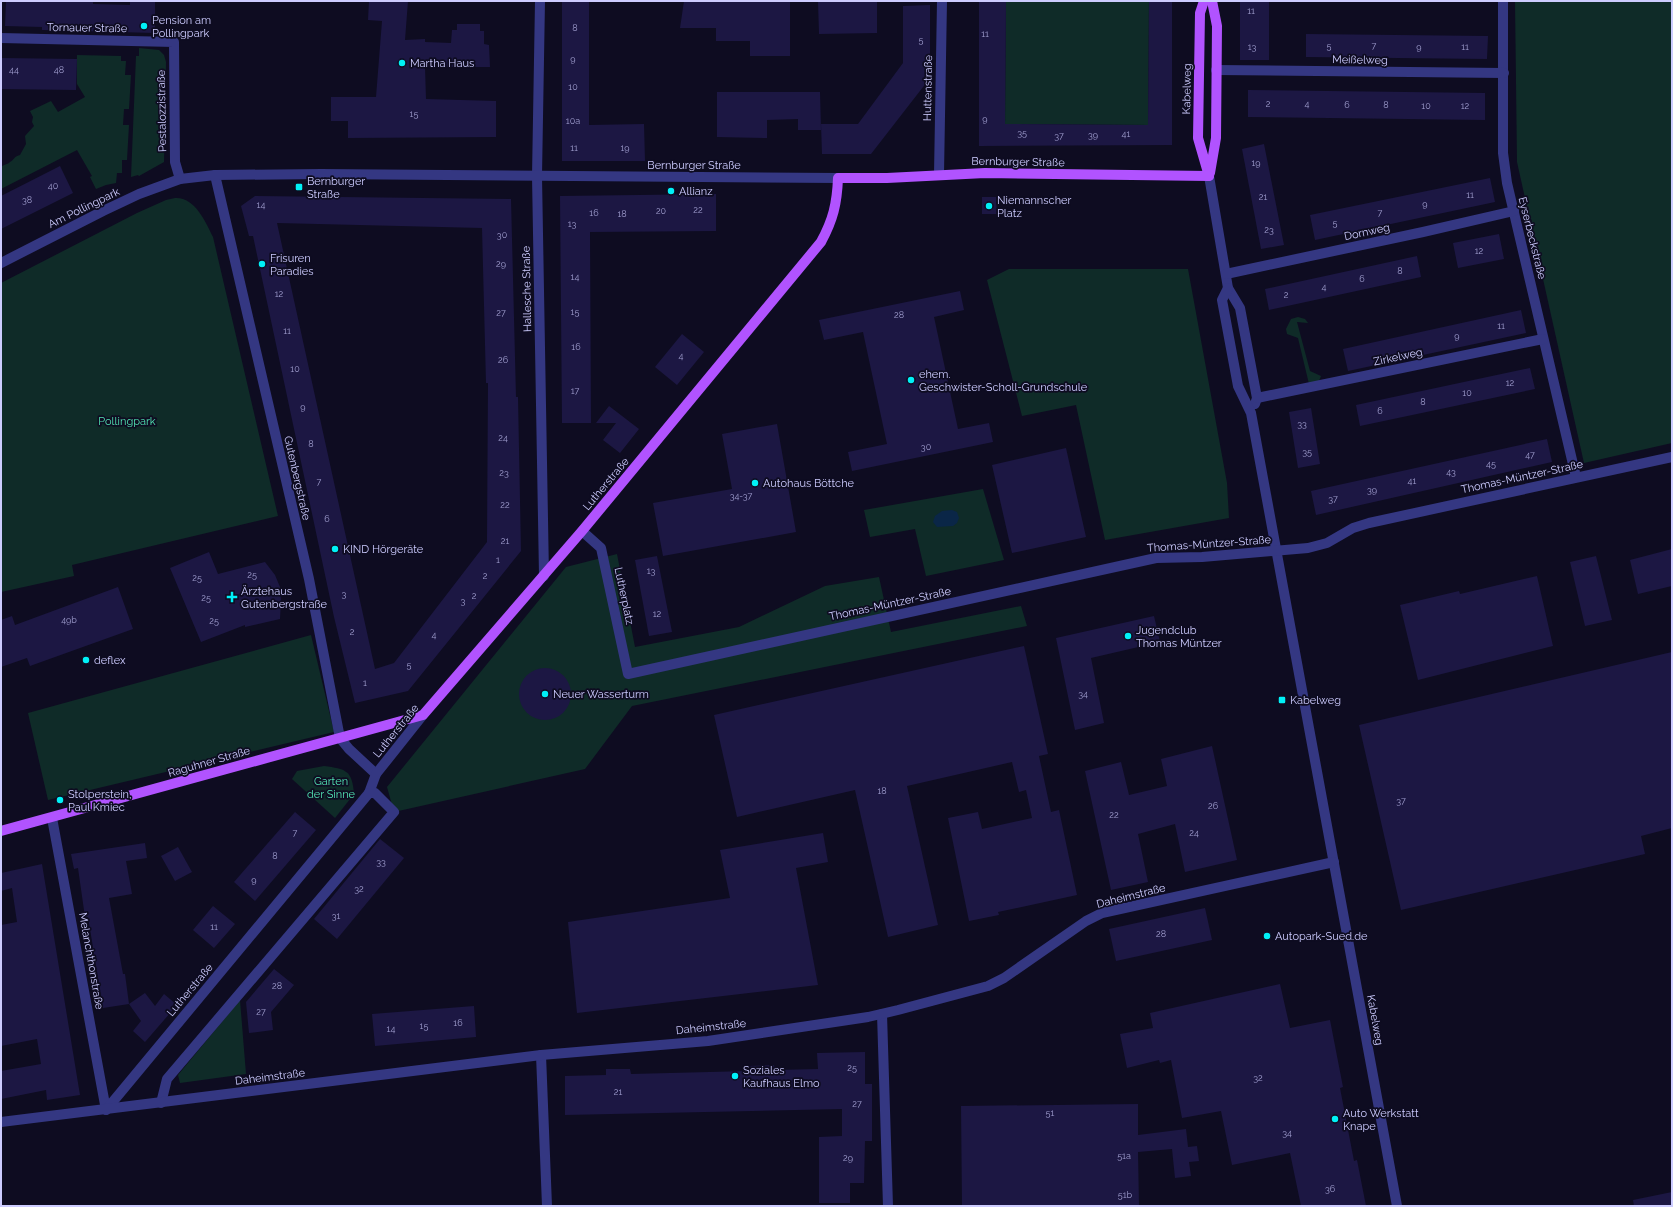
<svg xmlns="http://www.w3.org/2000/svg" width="1673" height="1207" font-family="Raleway,sans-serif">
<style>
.green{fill:#0f2b28}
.water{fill:#0a2647}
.building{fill:#1c1743;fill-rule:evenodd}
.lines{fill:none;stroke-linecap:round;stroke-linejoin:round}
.minor{stroke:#343782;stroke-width:10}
.major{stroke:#b153ff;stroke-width:10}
.poi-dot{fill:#00f1f7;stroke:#0e0c21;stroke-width:1.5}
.labels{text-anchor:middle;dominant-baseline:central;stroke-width:3.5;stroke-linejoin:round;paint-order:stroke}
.number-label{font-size:9px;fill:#a19fd0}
.poi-label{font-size:11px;fill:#cdccff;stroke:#0e0c21;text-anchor:start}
.street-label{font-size:11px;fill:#cdccff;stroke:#0e0c21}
.park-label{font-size:11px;fill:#52e4b4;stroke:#0e0c21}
</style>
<rect width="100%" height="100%" fill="#0e0c21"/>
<!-- green -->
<g class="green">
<polygon points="1006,1 1149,1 1148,125 1005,124"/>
<polygon points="1515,1 1672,1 1672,443 1584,463 1517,162"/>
<polygon points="139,48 159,50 164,55 166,62 164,162 139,176 138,175 131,177 136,56 139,56"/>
<path d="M77,55L121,56V61H126L125,75H131L129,109H124L123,125H129L127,160H122V173H117L116,183L106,185L96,189L90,177L92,176L77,150L1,189V167C4,164 7,165 10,162C15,159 13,157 20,155L26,144L25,136L34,126L32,122L33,117L30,111L51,101L58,112L85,97L77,84Z"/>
<path d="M175,198C195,197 205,221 213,237L278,516L72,565L74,576L1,592V283L137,213L166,200Z"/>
<polygon points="1009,269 1188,269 1227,483 1229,518 1105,540 1076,405 1022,416 987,280"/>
<polygon points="1298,317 1305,319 1308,323 1297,322 1310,371 1321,376 1319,381 1309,384 1298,338 1287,334 1286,329 1291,319"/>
<polygon points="983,489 1004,560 926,576 915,529 870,537 864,510"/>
<polygon points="617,554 635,647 739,627 825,586 879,577 891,632 1021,606 1027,626 632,706 585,769 394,812 387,787 566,567"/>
<polygon points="311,635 334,732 48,800 28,713"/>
<path d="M324,766C346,769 352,770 354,794L335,818L292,779L297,771Z"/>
<polygon points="240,1000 246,1074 180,1083 178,1075"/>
</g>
<!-- water -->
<polygon class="water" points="952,510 957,512 959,518 957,523 953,526 937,527 933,522 935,516 942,511"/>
<!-- building -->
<g class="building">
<polygon points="6,1 93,1 93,4 130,5 130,1 155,1 155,33 42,30 42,27 5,26"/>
<polygon points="369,1 408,1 405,40 425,39 425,42 451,43 452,30 457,30 457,24 480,24 480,31 484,31 484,44 489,45 490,67 425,67 426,99 496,101 496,137 348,138 348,121 331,121 331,97 376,97 382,21 368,20"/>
<polygon points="562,1 589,1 589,125 644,124 645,161 562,161"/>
<polygon points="684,1 790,1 790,56 750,56 750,41 716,41 716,28 680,28"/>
<polygon points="818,1 877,1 877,33 819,34"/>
<polygon points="979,1 1006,1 1005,124 1148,125 1149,1 1172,1 1172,145 979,146"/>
<rect x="1240" y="1" width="29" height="59"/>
<polygon points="930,5 930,78 871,154 822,154 821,124 858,124 903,63 903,6"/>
<polygon points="1306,34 1488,36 1487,59 1306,57"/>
<polygon points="1,58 77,59 76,90 1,89"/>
<polygon points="1248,90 1485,93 1485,120 1248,117"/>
<polygon points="717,92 820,92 821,130 798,130 798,119 767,120 767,138 717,137"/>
<polygon points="1264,144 1284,245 1261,249 1242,149"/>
<polygon points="60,166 73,193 1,229 1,196"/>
<polygon points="1490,178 1495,202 1315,240 1310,215"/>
<polygon points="716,194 716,231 590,232 591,423 562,423 560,196"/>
<path d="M255,196L511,199L516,397H518L521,551L408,691L355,703L334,617L253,236H249L241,206ZM277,223L482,228L486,383H488L487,542L394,663L375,669Z"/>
<polygon points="982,197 996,197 997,214 982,214"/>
<polygon points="1499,234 1504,259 1458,268 1453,243"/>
<polygon points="1417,256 1421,277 1269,310 1265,289"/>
<polygon points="960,291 964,310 934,317 958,429 989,423 993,442 852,471 848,452 887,444 863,332 824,340 819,320"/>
<polygon points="1521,310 1526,333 1348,371 1343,349"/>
<polygon points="682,334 704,352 677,385 655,367"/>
<polygon points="1530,368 1535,389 1360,426 1356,405"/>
<polygon points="609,406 639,429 620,453 603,440 616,423 596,423"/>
<polygon points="1311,408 1320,464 1298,468 1289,412"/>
<polygon points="777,424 796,532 663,556 653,503 732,489 722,434"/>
<polygon points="1547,439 1552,462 1316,515 1311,491"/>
<polygon points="1066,448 1086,537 1012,553 992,465"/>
<polygon points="1672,549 1672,586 1638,594 1630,560"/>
<polygon points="209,552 218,574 265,562 275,575 280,587 281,600 280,619 245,627 245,625 201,642 170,568"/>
<polygon points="657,556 672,632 649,636 635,560"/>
<polygon points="1596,556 1612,620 1585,626 1570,562"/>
<polygon points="1537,576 1553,646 1418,680 1400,605 1459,591 1460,594"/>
<polygon points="118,587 133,629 30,666 27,658 1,667 1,620 12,616 15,625"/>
<polygon points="1154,616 1160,642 1091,658 1104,723 1075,730 1056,638"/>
<polygon points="1024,646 1048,754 1039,756 1051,812 1059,810 1077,895 998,912 999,915 969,921 948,818 978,812 982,829 1032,818 1026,790 1019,792 1012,762 907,786 938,925 888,937 855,790 737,817 714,715"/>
<polygon points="1672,652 1672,828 1641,836 1645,854 1401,910 1359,725"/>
<circle cx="545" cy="694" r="26"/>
<polygon points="1212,746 1237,860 1185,872 1175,824 1138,834 1148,882 1111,890 1085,771 1121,762 1129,795 1167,786 1161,759"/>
<polygon points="295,812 316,830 255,901 234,882"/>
<polygon points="823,833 828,862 796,868 818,985 577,1013 568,922 730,898 720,850"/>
<polygon points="380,839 404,858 337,939 314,919"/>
<polygon points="145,843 147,858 126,861 132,894 109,898 123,974 125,974 129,1004 103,1008 88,917 85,917 78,868 74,869 71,854"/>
<polygon points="178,847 192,872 175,881 161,856"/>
<polygon points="42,864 80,1095 47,1100 46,1090 1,1099 1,1071 41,1064 37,1039 1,1046 1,925 17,922 12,888 1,891 1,873"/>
<polygon points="213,906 235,924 214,948 193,930"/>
<polygon points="1205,908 1212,940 1116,961 1109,929"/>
<polygon points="274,969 294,985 271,1012 273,1030 249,1033 246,1002"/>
<polygon points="1280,984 1290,1028 1330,1020 1343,1087 1340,1088 1354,1161 1357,1160 1366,1206 1301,1206 1290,1153 1232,1165 1221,1111 1182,1118 1171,1060 1160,1063 1159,1060 1127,1068 1120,1034 1153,1028 1150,1013"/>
<polygon points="145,993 155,1006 164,994 177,1005 145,1042 133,1031 141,1021 129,1004"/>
<polygon points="474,1006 476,1037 375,1046 372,1014"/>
<polygon points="865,1052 865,1084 872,1084 872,1141 865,1141 864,1183 850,1183 850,1203 819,1203 819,1137 842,1136 842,1109 565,1115 565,1076 606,1075 606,1069 630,1069 631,1074 749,1071 749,1066 774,1065 775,1070 818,1069 817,1053"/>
<polygon points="1138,1104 1138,1135 1186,1129 1188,1147 1197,1146 1199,1161 1189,1162 1191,1176 1175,1178 1172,1149 1138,1152 1139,1206 962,1206 961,1106"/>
<polygon points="1672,1192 1672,1206 1634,1206 1633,1200"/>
</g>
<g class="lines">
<!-- minor -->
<g class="minor">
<polyline points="540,1 537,176 544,576"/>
<polyline points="1503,1 1503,153 1507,183 1576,477"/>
<polyline points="1,38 174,42 175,162 180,179"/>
<polyline points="1216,70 1504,73"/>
<polyline points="939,174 942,1"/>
<polyline points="215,175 309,579 340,738 349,749 376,774"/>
<polyline points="1209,176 1228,288 1240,308 1257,398 1255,404"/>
<polyline points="1,263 103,211 139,194 180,179 215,175 321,174 838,178"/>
<polyline points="1226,274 1423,232 1514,211"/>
<polyline points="1228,288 1222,300 1238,386 1251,413 1397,1206"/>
<polyline points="1257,398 1543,339"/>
<polyline points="582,531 601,548 628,674 1156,558 1202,557 1308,548 1327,543 1353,528 1369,523 1672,457"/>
<polyline points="369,793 376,774 423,715"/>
<polyline points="52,818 106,1110"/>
<polyline points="882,1014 888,1206"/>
<polyline points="541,1055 547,1206"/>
<polyline points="106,1110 369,793 375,793 394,812 167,1079 161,1103"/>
<polyline points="1,1122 541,1055 708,1041 868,1017 898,1010 988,986 1004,978 1086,921 1102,913 1334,862"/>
</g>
<!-- major -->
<g class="major">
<polyline points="1204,1 1200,13 1198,138 1209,176"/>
<polyline points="1210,173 1216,138 1217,26 1212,1"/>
<path d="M1,831L423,715L582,531L821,242C833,220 837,204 838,178H887L985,173L1209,176"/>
</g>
</g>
<!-- markers -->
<g class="poi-dot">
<circle cx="144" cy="26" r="4"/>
<circle cx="402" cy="63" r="4"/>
<rect x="295" y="183" width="8" height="8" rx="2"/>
<circle cx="671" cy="191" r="4"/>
<circle cx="989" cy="206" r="4"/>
<circle cx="262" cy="264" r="4"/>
<circle cx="911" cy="380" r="4"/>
<circle cx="755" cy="483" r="4"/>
<circle cx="335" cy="549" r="4"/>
<path d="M230 591h4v4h4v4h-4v4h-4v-4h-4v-4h4z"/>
<circle cx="1128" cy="636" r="4"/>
<circle cx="86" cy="660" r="4"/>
<circle cx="545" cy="694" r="4"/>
<rect x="1278" y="696" width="8" height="8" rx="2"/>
<circle cx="60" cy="800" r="4"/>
<circle cx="1267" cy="936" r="4"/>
<circle cx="735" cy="1076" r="4"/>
<circle cx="1335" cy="1119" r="4"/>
</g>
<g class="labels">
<!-- number labels -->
<g class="number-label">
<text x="1251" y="11">11</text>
<text x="575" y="28">8</text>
<text x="985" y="34">11</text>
<text x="921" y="40">5</text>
<text x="1329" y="46">5</text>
<text x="1374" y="46">7</text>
<text x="1252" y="47">13</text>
<text x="1419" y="47">9</text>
<text x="1465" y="47">11</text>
<text x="573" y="59">9</text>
<text x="14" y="70">44</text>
<text x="59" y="70">48</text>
<text x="573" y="87">10</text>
<text x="1268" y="104">2</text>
<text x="1307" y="104">4</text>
<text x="1347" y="105">6</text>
<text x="1386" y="105">8</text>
<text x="1426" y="106">10</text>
<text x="1465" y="106">12</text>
<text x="414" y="114">15</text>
<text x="985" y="119">9</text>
<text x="573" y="121">10a</text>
<text x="1022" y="133">35</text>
<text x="1126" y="134">41</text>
<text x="1093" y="135">39</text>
<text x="1059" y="136">37</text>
<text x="574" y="148">11</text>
<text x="625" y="148">19</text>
<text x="1256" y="163">19</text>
<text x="53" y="186">40</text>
<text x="1470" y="195">11</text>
<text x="1263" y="197">21</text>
<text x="27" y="200">38</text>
<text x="1425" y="204">9</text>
<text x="261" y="205">14</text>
<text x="698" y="210">22</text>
<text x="661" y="211">20</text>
<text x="594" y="213">16</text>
<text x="1380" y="213">7</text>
<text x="622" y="214">18</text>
<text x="1335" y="223">5</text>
<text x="572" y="224">13</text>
<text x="1269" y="230">23</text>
<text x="502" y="235">30</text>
<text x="1479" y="251">12</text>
<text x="501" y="264">29</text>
<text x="1400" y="271">8</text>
<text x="575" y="277">14</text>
<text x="1362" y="279">6</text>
<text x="1324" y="287">4</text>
<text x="279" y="294">12</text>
<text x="1286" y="295">2</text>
<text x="575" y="312">15</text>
<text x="501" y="313">27</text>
<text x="899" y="315">28</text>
<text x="1501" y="326">11</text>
<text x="287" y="331">11</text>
<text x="1457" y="336">9</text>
<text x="576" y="347">16</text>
<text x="681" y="356">4</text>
<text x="503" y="360">26</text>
<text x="295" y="369">10</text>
<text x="1510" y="383">12</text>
<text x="575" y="391">17</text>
<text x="1467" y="393">10</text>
<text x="1423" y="402">8</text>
<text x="303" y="407">9</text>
<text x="1380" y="411">6</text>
<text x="1302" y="424">33</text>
<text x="503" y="438">24</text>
<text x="311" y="444">8</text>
<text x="926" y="447">30</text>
<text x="1307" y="452">35</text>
<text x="1530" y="455">47</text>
<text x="1491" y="464">45</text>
<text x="1451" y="472">43</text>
<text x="504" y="473">23</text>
<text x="1412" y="481">41</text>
<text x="319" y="482">7</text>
<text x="1372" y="490">39</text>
<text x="741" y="496">34-37</text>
<text x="1333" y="499">37</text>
<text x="505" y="505">22</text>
<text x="327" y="519">6</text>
<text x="505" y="541">21</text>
<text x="498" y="560">1</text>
<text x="651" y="571">13</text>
<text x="252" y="575">25</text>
<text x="485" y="576">2</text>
<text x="197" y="578">25</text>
<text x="344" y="594">3</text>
<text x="474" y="596">2</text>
<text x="206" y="598">25</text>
<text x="463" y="601">3</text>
<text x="657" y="614">12</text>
<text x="69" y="620">49b</text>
<text x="214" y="621">25</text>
<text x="352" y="632">2</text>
<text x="434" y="635">4</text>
<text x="409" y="665">5</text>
<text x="365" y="683">1</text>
<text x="1083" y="694">34</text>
<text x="882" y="791">18</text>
<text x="1401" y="801">37</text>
<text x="1213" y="806">26</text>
<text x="1114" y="815">22</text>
<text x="295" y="833">7</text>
<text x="1194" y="833">24</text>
<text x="275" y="856">8</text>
<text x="381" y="862">33</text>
<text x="254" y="880">9</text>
<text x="359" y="889">32</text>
<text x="336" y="916">31</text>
<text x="214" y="927">11</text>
<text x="1161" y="934">28</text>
<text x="277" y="986">28</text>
<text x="261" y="1012">27</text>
<text x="458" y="1023">16</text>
<text x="424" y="1026">15</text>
<text x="391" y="1029">14</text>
<text x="852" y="1068">25</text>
<text x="1258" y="1078">32</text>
<text x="618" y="1092">21</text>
<text x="857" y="1104">27</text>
<text x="1050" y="1113">51</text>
<text x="1287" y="1133">34</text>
<text x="1124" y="1156">51a</text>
<text x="848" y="1158">29</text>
<text x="1330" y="1189">36</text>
<text x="1125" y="1195">51b</text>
</g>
<!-- poi labels -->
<g class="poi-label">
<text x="152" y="20">Pension am<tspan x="152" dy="13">Pollingpark</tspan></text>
<text x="410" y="63">Martha Haus</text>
<text x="307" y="181">Bernburger<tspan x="307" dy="13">Straße</tspan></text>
<text x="679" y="191">Allianz</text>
<text x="997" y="200">Niemannscher<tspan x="997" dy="13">Platz</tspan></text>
<text x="270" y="258">Frisuren<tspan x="270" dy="13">Paradies</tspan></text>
<text x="919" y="374">ehem.<tspan x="919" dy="13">Geschwister-Scholl-Grundschule</tspan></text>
<text x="763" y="483">Autohaus Böttche</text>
<text x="343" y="549">KIND Hörgeräte</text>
<text x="241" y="591">Ärztehaus<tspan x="241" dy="13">Gutenbergstraße</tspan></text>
<text x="1136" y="630">Jugendclub<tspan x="1136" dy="13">Thomas Müntzer</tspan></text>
<text x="94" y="660">deflex</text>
<text x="553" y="694">Neuer Wasserturm</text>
<text x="1290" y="700">Kabelweg</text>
<text x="68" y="794">Stolperstein,<tspan x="68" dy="13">Paul Kmiec</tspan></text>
<text x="1275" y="936">Autopark-Sued.de</text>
<text x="743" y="1070">Soziales<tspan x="743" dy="13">Kaufhaus Elmo</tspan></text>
<text x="1343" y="1113">Auto Werkstatt<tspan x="1343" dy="13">Knape</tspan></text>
</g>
<!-- street labels -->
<g class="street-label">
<text transform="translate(87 28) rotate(1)">Tornauer Straße</text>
<text transform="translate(1360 60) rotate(1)">Meißelweg</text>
<text transform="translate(928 88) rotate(-89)">Huttenstraße</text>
<text transform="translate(1187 89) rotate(-89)">Kabelweg</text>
<text transform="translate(162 111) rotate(-91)">Pestalozzistraße</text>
<text transform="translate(1018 162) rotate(1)">Bernburger Straße</text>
<text x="694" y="165">Bernburger Straße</text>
<text transform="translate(84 208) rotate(-26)">Am Pollingpark</text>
<text transform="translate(1367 232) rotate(-12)">Dornweg</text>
<text transform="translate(1532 238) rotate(76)">Eyserbeckstraße</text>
<text transform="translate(527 289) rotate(-91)">Hallesche Straße</text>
<text transform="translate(1398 357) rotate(-12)">Zirkelweg</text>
<text transform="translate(1522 477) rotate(-12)">Thomas-Müntzer-Straße</text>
<text transform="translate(297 478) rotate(77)">Gutenbergstraße</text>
<text transform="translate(606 484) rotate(-50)">Lutherstraße</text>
<text transform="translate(1209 544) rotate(-4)">Thomas-Müntzer-Straße</text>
<text transform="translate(624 596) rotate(78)">Lutherplatz</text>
<text transform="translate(890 604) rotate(-12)">Thomas-Müntzer-Straße</text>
<text transform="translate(396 731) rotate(-51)">Lutherstraße</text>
<text transform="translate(209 762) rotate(-16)">Raguhner Straße</text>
<text transform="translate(1131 896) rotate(-14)">Daheimstraße</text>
<text transform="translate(91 961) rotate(80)">Melanchthonstraße</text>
<text transform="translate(190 990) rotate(-50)">Lutherstraße</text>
<text transform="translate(1375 1020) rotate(80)">Kabelweg</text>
<text transform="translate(711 1027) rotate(-6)">Daheimstraße</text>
<text transform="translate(270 1077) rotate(-7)">Daheimstraße</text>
</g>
<!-- park labels -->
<g class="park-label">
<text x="127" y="421">Pollingpark</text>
<text x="331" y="781">Garten<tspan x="331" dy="13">der Sinne</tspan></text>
</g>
</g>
<!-- border -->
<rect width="1673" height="1207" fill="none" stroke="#cdccff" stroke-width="4"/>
</svg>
